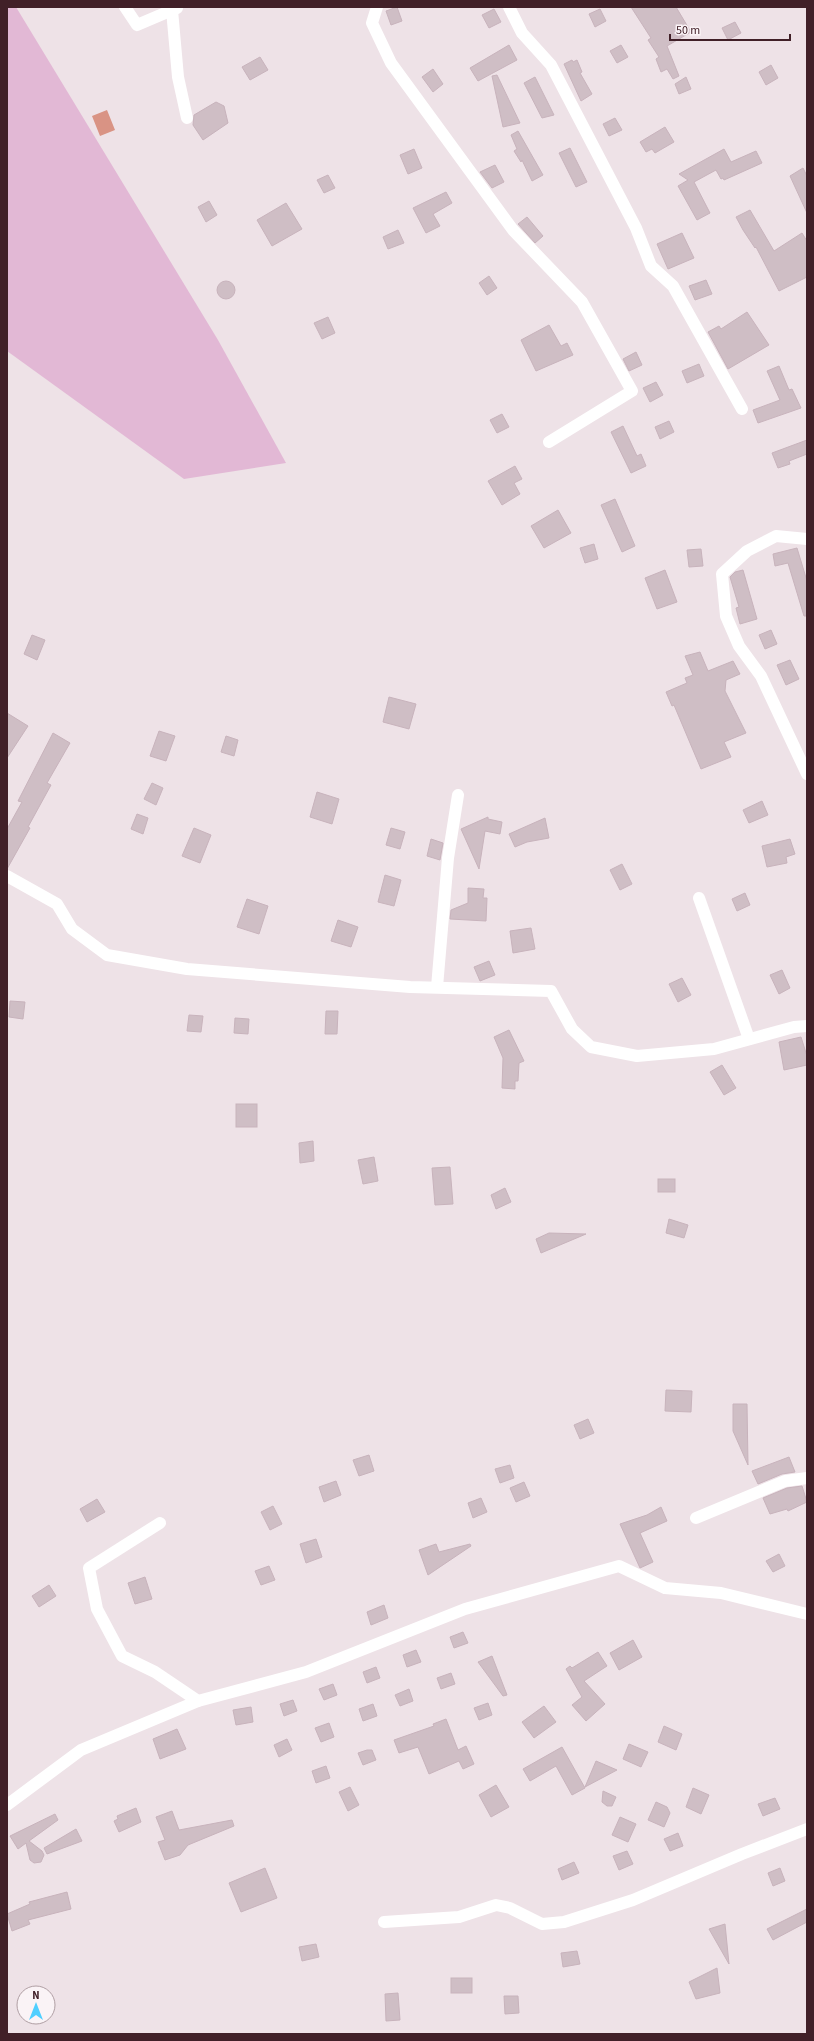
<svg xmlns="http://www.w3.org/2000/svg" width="814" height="2041" font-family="'Source Sans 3',sans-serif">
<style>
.green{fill:#e2b8d5}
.water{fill:#d99384}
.building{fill:#cfbec5;stroke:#c8b3bc}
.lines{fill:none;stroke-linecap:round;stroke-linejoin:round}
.minor{stroke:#fff;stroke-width:12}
</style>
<rect width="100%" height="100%" fill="#eee2e7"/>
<!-- green -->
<polygon class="green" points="7,7 16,7 218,340 286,463 184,479 7,351"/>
<!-- water -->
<polygon class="water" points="107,110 115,130 100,136 92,116"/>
<!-- building -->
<g class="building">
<polygon points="397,7 402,21 391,25 386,11"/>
<polygon points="631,7 676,7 691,32 667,46 679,76 673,79 667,69 661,72 656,59 659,57 648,40 651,38"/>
<polygon points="494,9 501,22 489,28 482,15"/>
<polygon points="600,9 606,21 595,27 589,14"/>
<polygon points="735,22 741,33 728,40 722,28"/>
<polygon points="509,45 517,60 478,81 470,68"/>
<polygon points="621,45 628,57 617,63 610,51"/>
<polygon points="260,57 268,70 250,80 242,67"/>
<polygon points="572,60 573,62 577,60 582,72 580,73 592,94 581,101 564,64"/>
<polygon points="771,65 778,78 766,85 759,72"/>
<polygon points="433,69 443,84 433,92 422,77"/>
<polygon points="497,75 520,123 503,127 492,76"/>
<polygon points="535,77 554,115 542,118 524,83"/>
<polygon points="686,77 691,89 679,94 675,84"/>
<polygon points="216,102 224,106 228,123 203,140 193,125 194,115"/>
<polygon points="615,118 622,130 609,136 603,124"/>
<polygon points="665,127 674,142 655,153 652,149 646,152 640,142"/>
<polygon points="518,131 543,175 532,181 522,160 521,162 514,151 517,149 511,135"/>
<polygon points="570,148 587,182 576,187 559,153"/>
<polygon points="414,149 422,168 408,174 400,155"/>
<polygon points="724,149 731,162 756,151 762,163 724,180 723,178 721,179 716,170 694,182 710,213 697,220 678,186 688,180 679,174"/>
<polygon points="495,165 504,182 492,188 480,172"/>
<polygon points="803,168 807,176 807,213 790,176"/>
<polygon points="328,175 335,188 324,193 317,180"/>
<polygon points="446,192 452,203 433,214 440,226 426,233 413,208"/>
<polygon points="209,201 217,215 206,222 198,207"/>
<polygon points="286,203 302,229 272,246 257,220"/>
<polygon points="750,210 774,251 802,233 807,241 807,277 779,291 756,247 755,248 743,230 736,217"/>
<polygon points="527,217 543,236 535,243 518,224"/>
<polygon points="398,230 404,243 388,249 383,237"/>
<polygon points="682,233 694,258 668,269 657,244"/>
<polygon points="489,276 497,288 487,295 479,283"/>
<polygon points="706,280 712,294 695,300 689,286"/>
<circle cx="226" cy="290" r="9"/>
<polygon points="747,312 769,345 728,369 708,332 719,326 721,329"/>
<polygon points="328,317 335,333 322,339 314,323"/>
<polygon points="549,325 561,346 567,343 573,355 536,371 521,340"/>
<polygon points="636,352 642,365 629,371 623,359"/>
<polygon points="699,364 704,376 687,383 682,371"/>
<polygon points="779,366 789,390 792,389 801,408 758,423 753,410 780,400 767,371"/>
<polygon points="656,382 663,395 650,402 643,388"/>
<polygon points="502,414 509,427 497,433 490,420"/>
<polygon points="669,421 674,432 660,439 655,427"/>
<polygon points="623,426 637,456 641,454 646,466 631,473 611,432"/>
<polygon points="807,440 807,454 789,461 790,464 778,468 772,453"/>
<polygon points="515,466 522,479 514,483 520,494 502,505 488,481"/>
<polygon points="615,499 635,546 622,552 601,505"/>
<polygon points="558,510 571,533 544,548 531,526"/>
<polygon points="594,544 598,559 585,563 580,548"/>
<polygon points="797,548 807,581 807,616 804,616 788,563 775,566 773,554"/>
<polygon points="701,549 703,566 689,567 687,550"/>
<polygon points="665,570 677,602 657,609 645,578"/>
<polygon points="743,570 757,619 740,624 736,608 739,607 730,577 735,572"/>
<polygon points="771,630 777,644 765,649 759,635"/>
<polygon points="32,635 45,640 37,660 24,654"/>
<polygon points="700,652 708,671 733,661 740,674 726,680 725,691 746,733 724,742 731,757 701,769 674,705 672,706 666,692 687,683 685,678 693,675 685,656"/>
<polygon points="790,660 799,679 786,685 777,665"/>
<polygon points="389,697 416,704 409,729 383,722"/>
<polygon points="7,713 28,726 7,758"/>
<polygon points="159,731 175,736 166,761 150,756"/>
<polygon points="53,733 70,743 47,783 51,785 28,827 30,828 7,869 7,829 22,802 18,801"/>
<polygon points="226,736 238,740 234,756 221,752"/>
<polygon points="152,783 163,788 156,805 144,799"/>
<polygon points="317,792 339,799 332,824 310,817"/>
<polygon points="762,801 768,815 749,823 743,810"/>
<polygon points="137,814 148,818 143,834 131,829"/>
<polygon points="488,817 488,819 502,822 500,834 485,831 479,869 461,829"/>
<polygon points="545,818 549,838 527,842 515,847 509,834"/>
<polygon points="194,828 211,835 200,863 182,856"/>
<polygon points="391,828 405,832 400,849 386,845"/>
<polygon points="431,839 443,843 440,860 427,856"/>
<polygon points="790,839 795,854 786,857 787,863 767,867 762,846"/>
<polygon points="622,864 632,884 620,890 610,870"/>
<polygon points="385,875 401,880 394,906 378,902"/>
<polygon points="468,888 484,889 483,898 487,898 486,921 450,919 451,910 468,903"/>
<polygon points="745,893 750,905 737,911 732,899"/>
<polygon points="247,899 268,906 259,934 237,927"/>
<polygon points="338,920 358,927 351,947 331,941"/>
<polygon points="531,928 535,949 513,953 510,931"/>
<polygon points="489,961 495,975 480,981 474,967"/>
<polygon points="782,970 790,988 779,994 770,975"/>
<polygon points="682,978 691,995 678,1002 669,984"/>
<polygon points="10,1001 25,1002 23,1019 9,1017"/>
<polygon points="326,1011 338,1011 337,1034 325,1034"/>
<polygon points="189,1015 203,1016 201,1032 187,1031"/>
<polygon points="235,1018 249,1019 248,1034 234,1033"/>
<polygon points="509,1030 524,1061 519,1063 518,1081 515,1081 515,1089 502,1088 503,1058 494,1037"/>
<polygon points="801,1037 807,1056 807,1065 784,1070 779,1042"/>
<polygon points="722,1065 736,1088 724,1095 710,1072"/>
<rect x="236" y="1104" width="21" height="23"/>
<polygon points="313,1141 314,1161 300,1163 299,1143"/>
<polygon points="374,1157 378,1181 363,1184 358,1160"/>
<polygon points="450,1167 453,1204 435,1205 432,1168"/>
<rect x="658" y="1179" width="17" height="13"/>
<polygon points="505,1188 511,1202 496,1209 491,1195"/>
<polygon points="669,1219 688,1225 684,1238 666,1233"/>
<polygon points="549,1233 586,1234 541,1253 536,1239"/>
<polygon points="666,1390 692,1391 691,1412 665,1411"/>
<polygon points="733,1404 747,1404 748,1465 733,1431"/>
<polygon points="588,1419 594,1433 580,1439 574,1425"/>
<polygon points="369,1455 374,1471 359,1476 353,1460"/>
<polygon points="789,1457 795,1472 782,1474 758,1484 752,1471"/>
<polygon points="510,1465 514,1478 500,1483 495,1469"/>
<polygon points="336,1481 341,1495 324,1502 319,1487"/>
<polygon points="524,1482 530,1496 516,1502 510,1488"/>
<polygon points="802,1486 807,1502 788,1511 787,1509 770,1514 763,1498 787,1488"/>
<polygon points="481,1498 487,1512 473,1518 468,1503"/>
<polygon points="97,1499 105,1512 87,1522 80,1509"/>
<polygon points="273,1506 282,1524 270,1530 261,1512"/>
<polygon points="661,1507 667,1521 640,1533 653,1562 640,1568 620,1524 647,1515"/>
<polygon points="316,1539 322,1557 306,1563 300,1544"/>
<polygon points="436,1544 439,1552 470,1544 471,1546 428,1575 419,1550"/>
<polygon points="779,1554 785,1566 773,1572 766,1561"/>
<polygon points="269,1566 275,1580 261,1585 255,1571"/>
<polygon points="145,1577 152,1599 135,1604 128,1583"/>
<polygon points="49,1585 56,1596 39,1607 32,1596"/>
<polygon points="384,1605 388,1618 371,1625 367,1612"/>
<polygon points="463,1632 468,1643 454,1648 450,1637"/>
<polygon points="633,1640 642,1657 619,1670 610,1653"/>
<polygon points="416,1650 421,1662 407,1667 403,1655"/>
<polygon points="598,1652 607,1666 584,1681 605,1704 586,1721 572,1705 582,1697 566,1669 570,1666 572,1668"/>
<polygon points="492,1656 507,1695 503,1696 478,1662"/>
<polygon points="376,1667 380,1678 367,1683 363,1672"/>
<polygon points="451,1673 455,1684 441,1689 437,1678"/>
<polygon points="333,1684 337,1695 324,1700 319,1689"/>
<polygon points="409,1689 413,1701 400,1706 395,1695"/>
<polygon points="293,1700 297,1711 284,1716 280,1704"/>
<polygon points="488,1703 492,1715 479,1720 474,1708"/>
<polygon points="373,1704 377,1716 363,1721 359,1709"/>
<polygon points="544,1706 556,1722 534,1738 522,1722"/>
<polygon points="251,1707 253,1722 236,1725 233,1710"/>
<polygon points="446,1719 458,1750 466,1746 474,1764 463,1769 459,1761 429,1774 418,1747 399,1753 394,1740 434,1726 433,1724"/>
<polygon points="329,1723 334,1737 321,1742 315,1728"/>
<polygon points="664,1726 682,1734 676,1750 658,1742"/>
<polygon points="177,1729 186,1749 160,1759 153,1739"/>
<polygon points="287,1739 292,1750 279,1757 274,1745"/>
<polygon points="629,1744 648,1752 641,1767 623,1759"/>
<polygon points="562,1747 585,1788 572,1795 556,1766 530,1781 523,1769"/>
<polygon points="367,1750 372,1750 376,1760 363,1765 358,1753"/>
<polygon points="596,1761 617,1770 585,1787"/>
<polygon points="326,1766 330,1778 316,1783 312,1771"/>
<polygon points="496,1785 509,1807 491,1817 479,1795"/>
<polygon points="350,1787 359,1805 348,1811 339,1792"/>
<polygon points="693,1788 709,1795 701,1814 686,1807"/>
<polygon points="603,1791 616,1797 612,1806 607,1806 602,1802"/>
<polygon points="775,1798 780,1809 763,1816 758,1804"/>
<polygon points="656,1802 667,1807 670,1813 664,1827 648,1820"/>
<polygon points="136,1808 141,1822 119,1832 114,1821 118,1819 117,1816"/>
<polygon points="172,1811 179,1830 232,1820 234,1826 188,1845 180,1855 165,1860 158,1842 165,1840 156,1817"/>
<polygon points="55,1814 58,1820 29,1841 42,1851 44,1855 41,1862 34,1863 30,1860 26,1843 18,1849 10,1836"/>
<polygon points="620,1817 636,1824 628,1842 612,1835"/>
<polygon points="76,1829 82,1841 47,1854 44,1848"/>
<polygon points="678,1833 683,1846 670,1851 664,1839"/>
<polygon points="627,1851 633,1864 619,1870 613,1856"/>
<polygon points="574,1862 579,1873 562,1880 558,1869"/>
<polygon points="265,1868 277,1898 241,1912 229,1883"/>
<polygon points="780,1868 785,1881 773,1886 768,1873"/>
<polygon points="67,1892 71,1909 28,1920 30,1924 12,1931 7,1914 30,1904 29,1902"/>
<polygon points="807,1909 807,1922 773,1940 767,1929"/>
<polygon points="725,1924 729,1964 709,1929"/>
<polygon points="316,1944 319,1957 302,1961 299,1947"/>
<polygon points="577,1951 580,1964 563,1967 561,1953"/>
<polygon points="717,1968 720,1993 696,1999 689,1982"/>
<rect x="451" y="1978" width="21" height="15"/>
<polygon points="398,1993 400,2020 386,2021 385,1994"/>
<polygon points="504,1996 518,1996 519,2013 505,2014"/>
</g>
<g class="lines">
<!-- minor -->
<g class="minor">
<polyline points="125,7 137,25 177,8"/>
<polyline points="377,7 372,23 391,63 513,230 582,302 632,391 549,442"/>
<polyline points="509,7 522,33 551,65 636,228 651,266 673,286 742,409"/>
<polyline points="172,10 178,77 187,118"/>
<polyline points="807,539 776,536 747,551 722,574 726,616 739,646 761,676 807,774"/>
<polyline points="7,876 57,904 72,929 107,955 187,969 410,987 551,991 572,1029 591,1047 637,1056 714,1049 794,1027 807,1026"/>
<polyline points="699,898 749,1039"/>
<polyline points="437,987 448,858 458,795"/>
<polyline points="696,1518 785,1481 807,1478"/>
<polyline points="160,1523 89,1568 97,1609 122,1656 155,1672 198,1701"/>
<polyline points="7,1805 81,1750 198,1701 306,1672 465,1609 619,1566 665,1588 721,1593 807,1614"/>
<polyline points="384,1922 459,1917 496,1905 510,1908 542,1924 564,1922 633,1900 742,1854 807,1829"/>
</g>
</g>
<!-- border -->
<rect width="814" height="2041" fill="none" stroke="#412028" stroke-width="16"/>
<!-- north arrow -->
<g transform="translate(36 2005)"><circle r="19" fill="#faf3f6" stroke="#b09fa4"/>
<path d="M0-3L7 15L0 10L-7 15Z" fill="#4fcfff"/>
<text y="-6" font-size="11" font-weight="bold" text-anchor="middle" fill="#412028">N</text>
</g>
<!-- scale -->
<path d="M670 34v6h120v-6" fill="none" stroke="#412028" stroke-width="2"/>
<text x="676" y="34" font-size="12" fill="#412028" stroke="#faf3f6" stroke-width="3" paint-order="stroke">50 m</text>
</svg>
